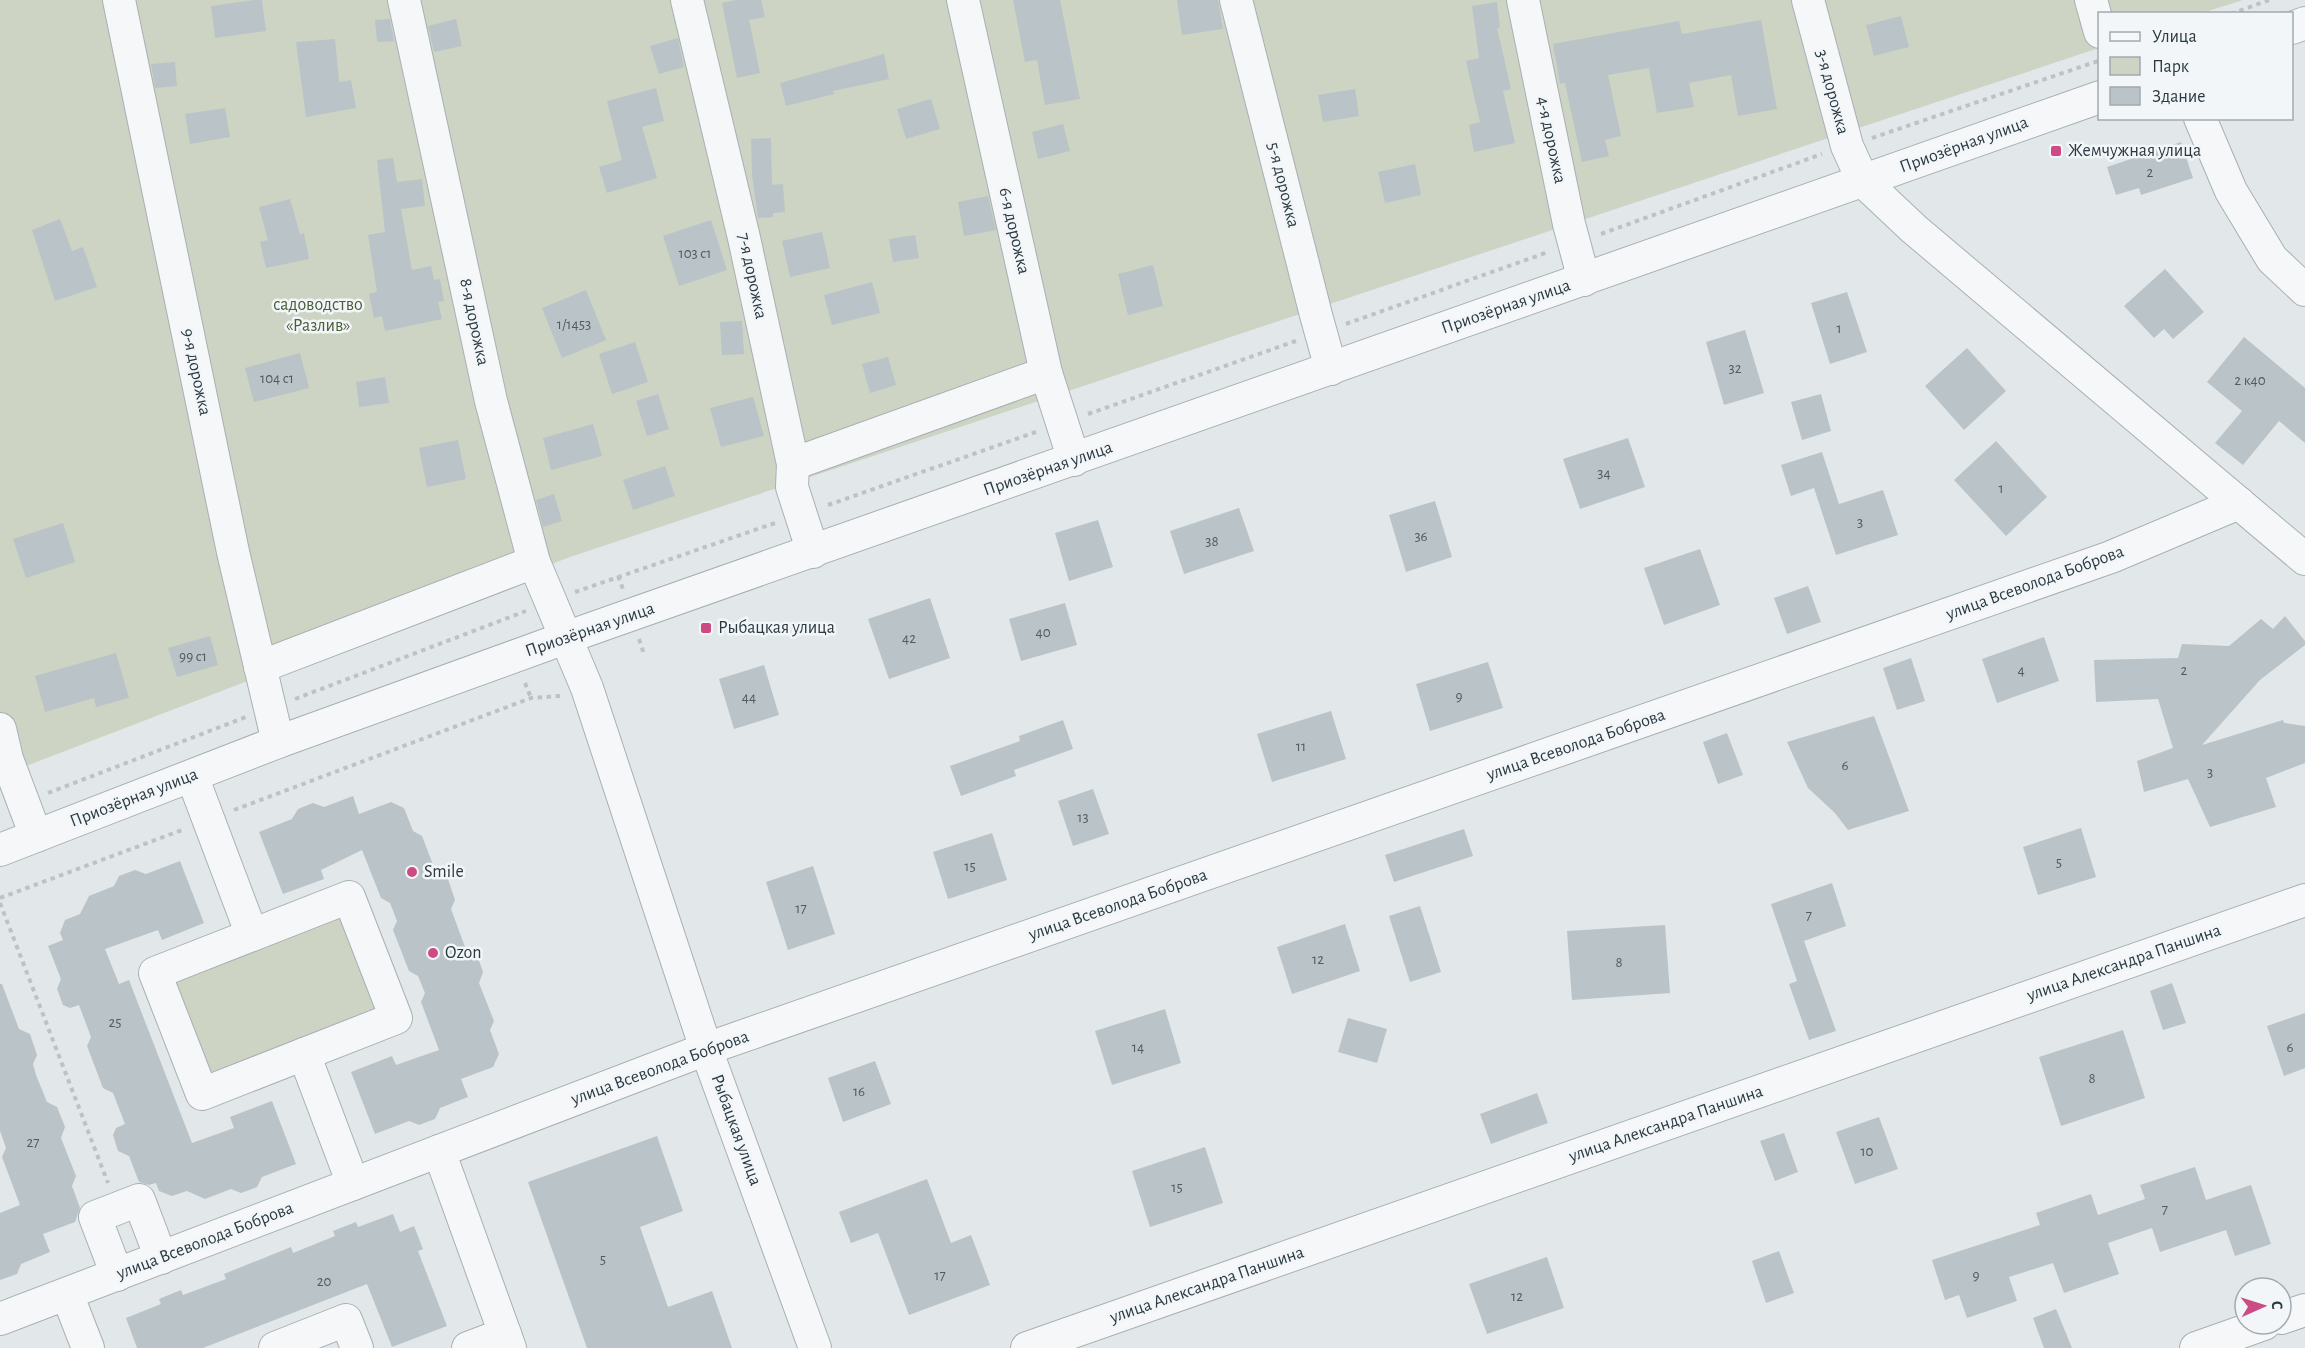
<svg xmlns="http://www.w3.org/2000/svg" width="2305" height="1348" font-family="'Alegreya Sans',sans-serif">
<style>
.green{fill:#cdd4c4}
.building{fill:#bac3c7}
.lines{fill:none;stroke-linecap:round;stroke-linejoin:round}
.minor-casing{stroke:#a7b0b4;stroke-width:34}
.path{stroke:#bcc2c6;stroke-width:4;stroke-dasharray:4.5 4.5;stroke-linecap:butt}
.minor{stroke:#f5f7f9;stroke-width:32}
.poi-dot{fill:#cc4b84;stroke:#f2f6f8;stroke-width:2}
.labels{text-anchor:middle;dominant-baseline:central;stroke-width:5;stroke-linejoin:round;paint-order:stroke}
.number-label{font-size:15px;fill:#4f5c63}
.street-label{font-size:18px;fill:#2b3a42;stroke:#f2f6f8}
.poi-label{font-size:18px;fill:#2b3a42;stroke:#f2f6f8;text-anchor:start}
.park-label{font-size:18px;fill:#4a5e38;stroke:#f2f6f8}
</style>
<rect width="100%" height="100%" fill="#e2e8ea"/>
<!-- green -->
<g class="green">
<polygon points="0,0 2243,0 2202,13 2100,14 2099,48 570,557 0,776"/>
<polygon points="342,912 381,1011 212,1077 173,978"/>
</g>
<!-- building -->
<g class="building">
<polygon points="254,0 262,0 266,31 215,38 211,6"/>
<polygon points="736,0 761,0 765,17 749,20 760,73 737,78 722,3"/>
<polygon points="1013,0 1060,0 1080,99 1045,105 1037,60 1025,62"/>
<polygon points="1177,0 1218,0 1223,29 1182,35"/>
<polygon points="1497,2 1500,28 1497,28 1511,89 1503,91 1515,143 1474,152 1469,125 1480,122 1466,61 1479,58 1472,6"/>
<polygon points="1901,16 1909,47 1874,56 1866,25"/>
<polygon points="390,19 394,41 377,42 375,20"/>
<polygon points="456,19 462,46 434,52 428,26"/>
<polygon points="1761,20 1777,109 1738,116 1731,75 1689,83 1694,107 1657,113 1649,68 1608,75 1621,136 1605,140 1609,156 1582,162 1565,83 1560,84 1553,44 1679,21 1682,34"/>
<polygon points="678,38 684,67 659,74 650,46"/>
<polygon points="335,39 339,82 351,80 356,108 306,117 296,42"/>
<polygon points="884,54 889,79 833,91 834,94 786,106 780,83"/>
<polygon points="175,62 177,86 155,88 151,64"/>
<polygon points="656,88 664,121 642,127 657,178 607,193 599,167 622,160 607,101"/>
<polygon points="1355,89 1359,116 1323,122 1318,95"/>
<polygon points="931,99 940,129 906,139 897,109"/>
<polygon points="225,108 230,137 190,144 185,114"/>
<polygon points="1063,124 1070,151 1038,159 1032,132"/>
<polygon points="771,138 772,185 783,184 785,212 773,213 773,217 758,218 752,175 751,139"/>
<polygon points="2181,142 2193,178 2141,195 2139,188 2116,195 2107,167"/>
<polygon points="393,158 397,182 422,179 425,206 401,209 412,270 431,266 434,280 440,279 444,301 438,302 442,319 385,331 382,316 374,318 369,294 377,292 368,235 385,232 377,160"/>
<polygon points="1415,164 1421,195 1385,203 1378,172"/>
<polygon points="988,196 996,230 964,236 958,202"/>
<polygon points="290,199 300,234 304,233 309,259 266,268 260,242 268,240 259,207"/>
<polygon points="60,219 72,251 83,247 97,287 55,301 32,230"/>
<polygon points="711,220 727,270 679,286 663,236"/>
<polygon points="822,232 830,268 790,277 782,241"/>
<polygon points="915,235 919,258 893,262 889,239"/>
<polygon points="1153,265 1163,306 1128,315 1118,274"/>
<polygon points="2165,269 2204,312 2173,339 2164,329 2154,338 2124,306"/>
<polygon points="872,282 880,313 832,325 824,295"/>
<polygon points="586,290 606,340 562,358 542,308"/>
<polygon points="1847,292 1867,352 1830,364 1811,303"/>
<polygon points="742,321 744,354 722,355 720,322"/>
<polygon points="1745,330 1764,393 1724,405 1706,342"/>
<polygon points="2244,337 2305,388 2305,443 2279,421 2243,465 2215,443 2242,411 2207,382"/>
<polygon points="635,342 648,382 612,394 599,354"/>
<polygon points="1967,348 2006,391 1964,430 1925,386"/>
<polygon points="300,353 309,388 254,402 245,368"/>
<polygon points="888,357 896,385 870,393 862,364"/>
<polygon points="385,377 389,403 359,407 356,382"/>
<polygon points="658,394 669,429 647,436 636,401"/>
<polygon points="1821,394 1831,431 1802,440 1791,402"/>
<polygon points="753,397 764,436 721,447 710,408"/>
<polygon points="593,424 602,456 551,470 543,438"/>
<polygon points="1628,438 1645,487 1580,509 1563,459"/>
<polygon points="458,440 466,479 427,487 419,448"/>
<polygon points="1996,441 2047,497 2006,536 1954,480"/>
<polygon points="1822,452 1839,504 1883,490 1898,535 1836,555 1814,488 1791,496 1781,465"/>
<polygon points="665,466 675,496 633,510 623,480"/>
<polygon points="554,494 562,521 543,527 536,500"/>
<polygon points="1435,501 1452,557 1406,572 1389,515"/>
<polygon points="1239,508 1254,551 1184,574 1170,531"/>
<polygon points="1098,520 1113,567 1069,581 1055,533"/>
<polygon points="63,523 75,562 26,578 13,539"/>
<polygon points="1700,549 1720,605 1664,625 1644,568"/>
<polygon points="1808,586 1821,622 1787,634 1774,598"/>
<polygon points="930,598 950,658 889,679 868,619"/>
<polygon points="1065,603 1077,645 1021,661 1009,619"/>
<polygon points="2285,616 2305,641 2305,645 2260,680 2202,745 2283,720 2284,723 2305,726 2305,763 2266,778 2276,807 2210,827 2188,779 2144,792 2137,761 2173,748 2158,699 2096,702 2094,660 2178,658 2182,644 2229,646 2261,619 2273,629"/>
<polygon points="210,636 218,665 177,677 168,648"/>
<polygon points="2044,637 2059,681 1997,703 1982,659"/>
<polygon points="116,653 129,698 96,707 94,698 45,712 35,676"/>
<polygon points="1911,658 1925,701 1897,710 1883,668"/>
<polygon points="1488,662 1503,708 1430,731 1416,684"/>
<polygon points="764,665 779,715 734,729 719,679"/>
<polygon points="1331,711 1346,759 1272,782 1257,734"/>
<polygon points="1874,716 1909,811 1848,830 1835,813 1808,788 1787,742"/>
<polygon points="1063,720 1073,749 1014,770 1016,776 961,796 950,766 1020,741 1019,736"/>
<polygon points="1727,733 1743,775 1718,784 1703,742"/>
<polygon points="1093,789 1109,834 1073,846 1058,801"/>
<polygon points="353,796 359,814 391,802 404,808 413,831 422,836 437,875 448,879 455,900 451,909 465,947 476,952 483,972 479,983 494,1021 490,1030 499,1054 493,1067 461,1079 468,1097 440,1108 435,1119 419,1125 409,1121 375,1134 351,1072 392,1056 396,1065 439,1050 421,1002 425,993 418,976 409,971 393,930 397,921 390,903 381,898 362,850 321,870 324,879 283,894 259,832 292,819 298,809 313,803 324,807"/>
<polygon points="2081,828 2096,877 2038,895 2023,847"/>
<polygon points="1464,829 1473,856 1394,882 1385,855"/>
<polygon points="992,833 1007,880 948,899 933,852"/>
<polygon points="180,861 204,923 162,940 158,930 105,949 119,984 129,980 192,1143 234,1128 230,1117 272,1101 296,1164 262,1177 257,1187 241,1193 231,1189 205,1199 187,1191 172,1196 159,1191 156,1183 149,1185 139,1182 129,1156 118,1151 113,1135 116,1128 125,1124 113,1093 103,1088 87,1046 91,1037 79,1005 70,1008 63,1005 57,989 61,979 48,946 63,940 60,933 65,920 80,914 89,896 114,886 119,876 135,870 146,874"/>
<polygon points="813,866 835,934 788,950 766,882"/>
<polygon points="1832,883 1846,926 1804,941 1836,1031 1809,1040 1789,984 1797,981 1771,904"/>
<polygon points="1420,906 1441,972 1410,982 1389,916"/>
<polygon points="1345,924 1360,971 1292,994 1277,947"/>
<polygon points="1665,925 1670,993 1572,1000 1567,931"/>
<polygon points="2172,983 2186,1023 2163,1030 2150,991"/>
<polygon points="0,984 2,984 19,1029 30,1034 37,1055 33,1064 36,1075 47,1102 57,1107 65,1127 61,1138 76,1176 72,1186 80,1208 75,1222 43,1234 50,1252 21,1264 17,1274 0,1280 0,1213 20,1205 2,1157 6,1148 0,1131"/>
<polygon points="1165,1009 1181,1063 1112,1085 1095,1031"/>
<polygon points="2305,1013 2305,1068 2284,1076 2267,1026"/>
<polygon points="1348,1018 1387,1029 1377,1063 1338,1052"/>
<polygon points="2123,1030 2145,1098 2061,1126 2039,1057"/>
<polygon points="875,1061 891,1104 843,1122 828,1078"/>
<polygon points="1537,1093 1548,1123 1491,1144 1480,1114"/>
<polygon points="1879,1117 1898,1169 1855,1184 1836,1132"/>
<polygon points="1784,1133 1798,1172 1775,1181 1760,1141"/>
<polygon points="657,1136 683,1211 640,1227 668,1307 712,1291 732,1348 587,1348 528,1182"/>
<polygon points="1205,1147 1223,1203 1150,1227 1132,1171"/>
<polygon points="2195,1167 2206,1200 2251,1185 2271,1244 2235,1256 2226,1230 2160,1252 2152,1228 2108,1243 2119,1274 2064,1293 2053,1263 2009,1277 2017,1301 1967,1318 1959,1295 1945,1300 1932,1260 2040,1225 2036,1213 2091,1194 2098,1215 2145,1199 2140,1185"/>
<polygon points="927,1179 951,1243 971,1235 990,1285 909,1315 878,1233 851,1243 839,1212"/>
<polygon points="393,1214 400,1232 414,1226 423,1249 418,1251 447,1326 392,1347 367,1284 203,1348 137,1348 126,1318 161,1304 159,1299 181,1290 183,1295 226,1279 224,1274 291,1247 293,1253 335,1236 333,1231 356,1222 358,1227"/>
<polygon points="1779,1251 1794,1293 1766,1303 1752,1261"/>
<polygon points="1547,1257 1564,1308 1487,1334 1469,1284"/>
<polygon points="2056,1309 2072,1348 2044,1348 2033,1318"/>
</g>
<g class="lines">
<defs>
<g id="minor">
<polyline points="119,0 233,552 278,742"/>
<polyline points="404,0 491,401 534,562 587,688 706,1049 815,1348"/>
<polyline points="687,0 744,238 793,464 792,487 813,552"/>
<polyline points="963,0 1046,373 1074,460"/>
<polyline points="1236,0 1316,315 1331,369"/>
<polyline points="1523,0 1569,224 1584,280"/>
<polyline points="1808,0 1847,146 1863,181 1914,229 2305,559"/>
<polyline points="2091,0 2100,32"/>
<polyline points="2292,28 2305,23"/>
<polyline points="2200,118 2231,191 2272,259 2305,290"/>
<polyline points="793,464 1046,373"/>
<polyline points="260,667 534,562"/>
<polyline points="0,729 7,759 36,836"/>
<polyline points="192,776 252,935"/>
<polyline points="0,850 278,742 565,638 2100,97"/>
<polygon points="349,897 396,1018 202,1094 155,973"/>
<polyline points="304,1054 353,1184"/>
<polyline points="439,1151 510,1348"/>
<polyline points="117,1275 95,1217 139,1200 161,1258"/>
<polyline points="67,1294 88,1348"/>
<polyline points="2281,1318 2305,1310"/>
<polyline points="0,1319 706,1049 2111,557 2239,503"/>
<polyline points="275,1348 346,1320 357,1348"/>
<polyline points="468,1348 505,1334"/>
<polyline points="1027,1348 2305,900"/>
<polyline points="2196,1348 2264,1324"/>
</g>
</defs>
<!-- minor casing -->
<use href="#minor" class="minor-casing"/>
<!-- path -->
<g class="path">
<polyline points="2231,14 2269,0"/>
<polyline points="1872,138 2098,61"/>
<polyline points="1601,234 1822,154"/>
<polyline points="1346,324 1548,252"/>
<polyline points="1088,414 1296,341"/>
<polyline points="828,505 1036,432"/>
<polyline points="618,576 623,589"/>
<polyline points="575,592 775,523"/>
<polyline points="639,639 644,654"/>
<polyline points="525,683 531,698"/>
<polyline points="295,699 526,611"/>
<polyline points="48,793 246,717"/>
<polyline points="234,810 531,698 560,696"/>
<polyline points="0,898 182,830"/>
<polyline points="0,903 108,1183"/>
</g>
<!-- minor -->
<use href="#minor" class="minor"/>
</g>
<!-- markers -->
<g class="poi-dot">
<rect x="2050" y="145" width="12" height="12" rx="3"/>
<rect x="700" y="622" width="12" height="12" rx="3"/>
<circle cx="412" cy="872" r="6"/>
<circle cx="433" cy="953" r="6"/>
</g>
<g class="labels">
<!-- number labels -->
<g class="number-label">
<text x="2150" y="172">2</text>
<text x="695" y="253">103 с1</text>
<text x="574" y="324">1/1453</text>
<text x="1839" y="328">1</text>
<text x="1735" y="368">32</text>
<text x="277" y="378">104 с1</text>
<text x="2250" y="380">2 к40</text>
<text x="1604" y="473">34</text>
<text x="2001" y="488">1</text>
<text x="1860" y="522">3</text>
<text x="1421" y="536">36</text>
<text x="1212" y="541">38</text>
<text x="1043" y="632">40</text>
<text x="909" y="638">42</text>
<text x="193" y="656">99 с1</text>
<text x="2021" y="670">4</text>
<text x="2184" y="670">2</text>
<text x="1459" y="696">9</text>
<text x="749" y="697">44</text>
<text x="1301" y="746">11</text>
<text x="1845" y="765">6</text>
<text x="2210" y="772">3</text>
<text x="1083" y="817">13</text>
<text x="2059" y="862">5</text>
<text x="970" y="866">15</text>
<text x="801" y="908">17</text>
<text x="1809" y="915">7</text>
<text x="1318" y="959">12</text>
<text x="1619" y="962">8</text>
<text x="115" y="1022">25</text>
<text x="1138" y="1047">14</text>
<text x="2290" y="1047">6</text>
<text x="2092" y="1078">8</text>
<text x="859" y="1091">16</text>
<text x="33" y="1142">27</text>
<text x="1867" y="1151">10</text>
<text x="1177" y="1187">15</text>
<text x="2165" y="1209">7</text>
<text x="603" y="1259">5</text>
<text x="940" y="1275">17</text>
<text x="1976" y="1275">9</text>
<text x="324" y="1281">20</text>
<text x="1517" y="1296">12</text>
</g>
<!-- street labels -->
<g class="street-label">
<text transform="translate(1832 92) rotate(75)">3-я дорожка</text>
<text transform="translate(1551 140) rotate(78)">4-я дорожка</text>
<text transform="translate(1964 145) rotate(-20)">Приозёрная улица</text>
<text transform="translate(1283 185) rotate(76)">5-я дорожка</text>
<text transform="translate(1014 231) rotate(77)">6-я дорожка</text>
<text transform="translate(752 276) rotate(78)">7-я дорожка</text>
<text transform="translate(1506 307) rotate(-19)">Приозёрная улица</text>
<text transform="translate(474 322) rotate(78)">8-я дорожка</text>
<text transform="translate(196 372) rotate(78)">9-я дорожка</text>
<text transform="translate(1048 469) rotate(-19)">Приозёрная улица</text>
<text transform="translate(2035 583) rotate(-20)">улица Всеволода Боброва</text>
<text transform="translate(590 630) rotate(-19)">Приозёрная улица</text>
<text transform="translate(1576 745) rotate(-19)">улица Всеволода Боброва</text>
<text transform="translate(134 798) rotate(-21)">Приозёрная улица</text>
<text transform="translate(1118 905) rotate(-19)">улица Всеволода Боброва</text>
<text transform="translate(2124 963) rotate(-19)">улица Александра Паншина</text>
<text transform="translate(660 1068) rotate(-20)">улица Всеволода Боброва</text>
<text transform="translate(1666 1124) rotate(-19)">улица Александра Паншина</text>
<text transform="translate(736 1130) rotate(70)">Рыбацкая улица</text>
<text transform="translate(205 1241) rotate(-21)">улица Всеволода Боброва</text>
<text transform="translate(1207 1285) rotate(-19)">улица Александра Паншина</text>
</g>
<!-- poi labels -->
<g class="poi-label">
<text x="2068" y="151">Жемчужная улица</text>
<text x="718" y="628">Рыбацкая улица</text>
<text x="424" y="872">Smile</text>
<text x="445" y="953">Ozon</text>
</g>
<!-- park labels -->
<g class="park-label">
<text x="318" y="305">садоводство<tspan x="318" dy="21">«Разлив»</tspan></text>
</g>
</g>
<!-- legend -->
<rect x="2098" y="12" width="195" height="108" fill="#f2f6f8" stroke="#a2abaf" stroke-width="1.5"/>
<rect x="2110" y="32" width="30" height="9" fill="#f5f7f9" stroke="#a2abaf" stroke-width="1.5"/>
<text x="2152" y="42" font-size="18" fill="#2b3a42">Улица</text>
<rect x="2110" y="57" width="30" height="18" fill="#cdd4c4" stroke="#a2abaf" stroke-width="1.5"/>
<text x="2152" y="72" font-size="18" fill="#2b3a42">Парк</text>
<rect x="2110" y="87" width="30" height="18" fill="#bac3c7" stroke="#a2abaf" stroke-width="1.5"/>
<text x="2152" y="102" font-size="18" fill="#2b3a42">Здание</text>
<!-- north arrow -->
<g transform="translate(2263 1306) rotate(87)"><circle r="28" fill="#f2f6f8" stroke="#a2abaf" stroke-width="1.5"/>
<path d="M0-4.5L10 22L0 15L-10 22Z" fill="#cc4b84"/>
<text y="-9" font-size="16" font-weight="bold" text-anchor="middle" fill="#2b3a42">С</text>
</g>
</svg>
